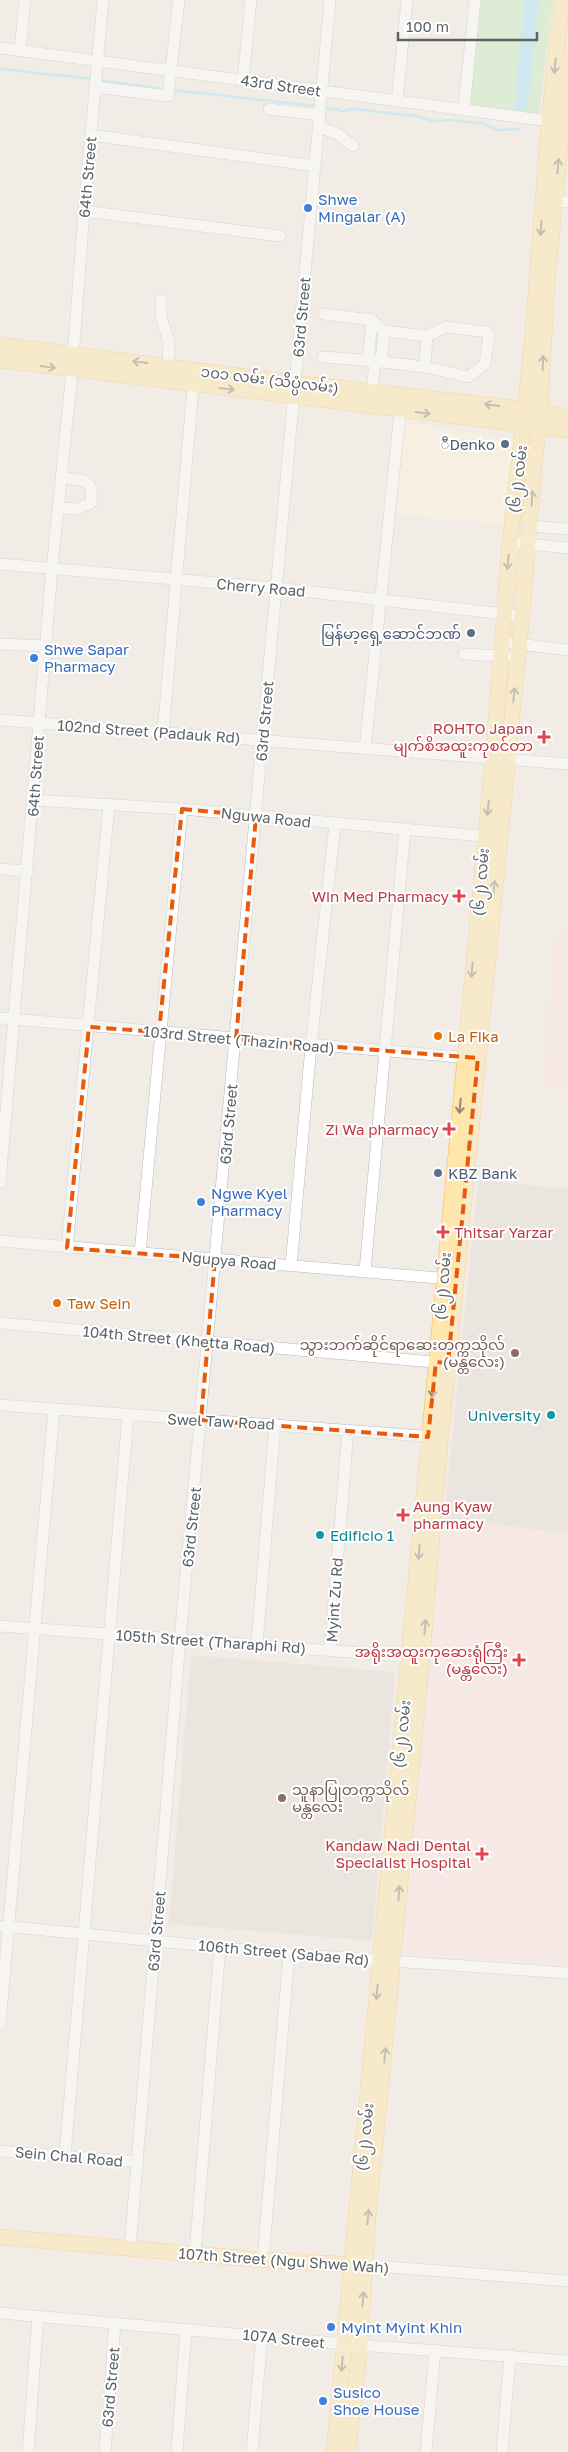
<svg xmlns="http://www.w3.org/2000/svg" width="568" height="2452" font-family="'Golos Text','Noto Sans Myanmar',sans-serif">
<style>
.commercial{fill:#fff2dc}
.education{fill:#e3ded7}
.medical{fill:#fde2e3}
.green{fill:#c6eac1}
.water{fill:#a7e5ff}
.lines{fill:none;stroke-linecap:round;stroke-linejoin:round}
.stream{stroke:#a7e5ff;stroke-width:2.5}
.minor-casing{stroke:#b6b9bd;stroke-width:12}
.major-casing{stroke:#fcb554;stroke-width:16}
.minor{stroke:#fff;stroke-width:11}
.major{stroke:#ffe6ac;stroke-width:15}
.oneway{stroke:#8e8a7c}
.marked{fill:none;stroke:#e8590c;stroke-width:4;stroke-dasharray:10 6;stroke-linejoin:round}
.shop-dot{fill:#3f7fe0;stroke:#fff;stroke-width:2}
.service-dot{fill:#5c6f8a;stroke:#fff;stroke-width:2}
.health-dot{fill:#e0444e;stroke:#fff;stroke-width:2}
.food-dot{fill:#e8710a;stroke:#fff;stroke-width:2}
.education-dot{fill:#8d6e63;stroke:#fff;stroke-width:2}
.culture-dot{fill:#0f9aa8;stroke:#fff;stroke-width:2}
.labels{text-anchor:middle;dominant-baseline:central;stroke-width:4;stroke-linejoin:round;paint-order:stroke}
.street-label{font-size:15px;fill:#5d6367;stroke:#fff}
.shop-label{font-size:15px;fill:#366cbe;stroke:#fff;text-anchor:start}
.service-label{font-size:15px;fill:#4e5e75;stroke:#fff;text-anchor:end}
.health-label{font-size:15px;fill:#be3a42;stroke:#fff;text-anchor:end}
.food-label{font-size:15px;fill:#c56008;stroke:#fff;text-anchor:start}
.education-label{font-size:15px;fill:#785e54;stroke:#fff;text-anchor:end}
.culture-label{font-size:15px;fill:#0d838f;stroke:#fff;text-anchor:end}
</style>
<rect width="100%" height="100%" fill="#f1ede6"/>
<!-- commercial -->
<polygon class="commercial" points="402,421 514,440 506,524 393,515"/>
<!-- education -->
<g class="education">
<polygon points="478,1180 568,1189 568,1534 444,1518"/>
<polygon points="191,1655 395,1672 372,1941 169,1924"/>
</g>
<!-- medical -->
<g class="medical">
<polygon points="555,932 568,933 568,1091 542,1088"/>
<polygon points="444,1518 568,1534 568,1966 404,1952"/>
</g>
<!-- green -->
<polygon class="green" points="481,0 553,0 539,114 468,104"/>
<!-- water -->
<polygon class="water" points="525,0 539,0 527,110 514,109"/>
<g class="lines">
<!-- stream -->
<g class="stream">
<polyline points="0,69 93,79"/>
<polyline points="98,80 165,89"/>
<polyline points="173,90 316,106"/>
<polyline points="324,107 343,111 352,109 417,116 433,121 450,120 481,123 499,130 519,129"/>
</g>
<defs>
<g id="minor">
<polyline points="0,48 556,122"/>
<polyline points="20,50 25,0"/>
<polyline points="243,80 251,0"/>
<polyline points="96,87 168,96 179,0"/>
<polyline points="397,101 407,0"/>
<polyline points="269,109 320,115"/>
<polyline points="464,109 475,0"/>
<polyline points="318,127 338,134 353,146"/>
<polyline points="91,135 315,166"/>
<polyline points="547,200 568,202"/>
<polyline points="84,211 280,236"/>
<polyline points="161,300 161,317 169,342 168,366"/>
<polyline points="324,314 372,320 384,331 427,336 446,327 487,332 489,335 485,364 468,377 425,367 375,361"/>
<polyline points="323,357 375,361 372,391"/>
<polyline points="368,361 372,320"/>
<polyline points="381,362 384,331"/>
<polyline points="425,367 427,336"/>
<path d="M58,508L77,509L91,503C92,493 93,488 85,481L61,477"/>
<polyline points="530,526 568,529"/>
<polyline points="510,542 568,548"/>
<polyline points="0,564 276,588 522,616"/>
<polyline points="501,642 568,650"/>
<polyline points="0,644 45,646"/>
<polyline points="464,654 517,657"/>
<polyline points="0,720 568,764"/>
<polyline points="163,733 194,376"/>
<polyline points="365,749 401,403"/>
<polyline points="33,800 182,809 492,837"/>
<polyline points="0,869 28,871"/>
<polyline points="0,1018 471,1058"/>
<polyline points="0,1182 52,569 72,371 84,211 103,0"/>
<polyline points="0,1241 450,1279"/>
<polyline points="67,1248 109,805"/>
<polyline points="140,1253 182,809"/>
<polyline points="291,1266 311,1046 335,824"/>
<polyline points="365,1271 405,829"/>
<polyline points="0,1323 444,1363"/>
<polyline points="0,1405 437,1437"/>
<polyline points="0,1626 416,1657"/>
<polyline points="257,1644 275,1424"/>
<polyline points="330,1650 348,1430"/>
<polyline points="2,1926 289,1954 568,1973"/>
<polyline points="0,2024 54,1410"/>
<polyline points="0,2151 138,2162"/>
<polyline points="65,2156 128,1415"/>
<polyline points="130,2248 180,1639 330,0"/>
<polyline points="195,2254 220,1947"/>
<polyline points="263,2260 289,1954"/>
<polyline points="365,2265 568,2281"/>
<polyline points="0,2313 344,2344 568,2361"/>
<polyline points="28,2452 38,2316"/>
<polyline points="105,2452 115,2323"/>
<polyline points="177,2452 186,2329"/>
<polyline points="252,2452 262,2335"/>
<polyline points="426,2452 435,2350"/>
<polyline points="502,2452 510,2355"/>
</g>
<g id="major">
<polyline points="0,345 295,383 540,411 568,417"/>
<polyline points="0,360 568,430"/>
<polyline points="0,2237 263,2260 360,2265"/>
<polyline points="334,2452 493,759 510,542 532,344 549,121 562,0"/>
<polyline points="348,2452 360,2345 368,2218 422,1658 437,1475 522,616 533,478 540,411 547,283 568,63"/>
</g>
</defs>
<!-- minor casing -->
<use href="#minor" class="minor-casing"/>
<!-- major casing -->
<use href="#major" class="major-casing"/>
<!-- minor -->
<use href="#minor" class="minor"/>
<!-- major -->
<use href="#major" class="major"/>
</g>
<!-- one-way arrows -->
<defs><path id="oneway-shaft" d="M-6 0H5M1.5-3L5.5 0L1.5 3" fill="none" stroke-width="1.6" stroke-linecap="round" stroke-linejoin="round" transform="scale(1.25)"/></defs>
<g class="oneway">
<use href="#oneway-shaft" transform="translate(555 66) rotate(96)"/>
<use href="#oneway-shaft" transform="translate(558 166) rotate(-85)"/>
<use href="#oneway-shaft" transform="translate(541 228) rotate(94)"/>
<use href="#oneway-shaft" transform="translate(140 362) rotate(-172)"/>
<use href="#oneway-shaft" transform="translate(543 363) rotate(-88)"/>
<use href="#oneway-shaft" transform="translate(48 367) rotate(8)"/>
<use href="#oneway-shaft" transform="translate(227 389) rotate(7)"/>
<use href="#oneway-shaft" transform="translate(492 405) rotate(-173)"/>
<use href="#oneway-shaft" transform="translate(423 413) rotate(7)"/>
<use href="#oneway-shaft" transform="translate(532 498) rotate(-87)"/>
<use href="#oneway-shaft" transform="translate(508 562) rotate(95)"/>
<use href="#oneway-shaft" transform="translate(514 695) rotate(-84)"/>
<use href="#oneway-shaft" transform="translate(488 808) rotate(96)"/>
<use href="#oneway-shaft" transform="translate(494 888) rotate(-84)"/>
<use href="#oneway-shaft" transform="translate(472 970) rotate(95)"/>
<use href="#oneway-shaft" transform="translate(460 1106) rotate(96)"/>
<use href="#oneway-shaft" transform="translate(433 1390) rotate(96)"/>
<use href="#oneway-shaft" transform="translate(419 1552) rotate(94)"/>
<use href="#oneway-shaft" transform="translate(425 1627) rotate(-86)"/>
<use href="#oneway-shaft" transform="translate(399 1893) rotate(-86)"/>
<use href="#oneway-shaft" transform="translate(377 1992) rotate(95)"/>
<use href="#oneway-shaft" transform="translate(385 2055) rotate(-84)"/>
<use href="#oneway-shaft" transform="translate(368 2217) rotate(-85)"/>
<use href="#oneway-shaft" transform="translate(363 2299) rotate(-86)"/>
<use href="#oneway-shaft" transform="translate(342 2364) rotate(95)"/>
</g>
<!-- marked area -->
<path d="M0 0H568V2452H0ZM182,809L256,816L236,1039L478,1058L448,1363L436,1362L428,1437L201,1420L215,1259L67,1248L89,1027L159,1032Z" fill="#f1ede6" fill-opacity=".55" fill-rule="evenodd"/>
<path class="marked" d="M182,809L256,816L236,1039L478,1058L448,1363L436,1362L428,1437L201,1420L215,1259L67,1248L89,1027L159,1032Z"/>
<!-- markers -->
<g class="shop-dot">
<circle cx="308" cy="208" r="5"/>
<circle cx="34" cy="658" r="5"/>
<circle cx="201" cy="1202" r="5"/>
<circle cx="331" cy="2327" r="5"/>
<circle cx="323" cy="2401" r="5"/>
</g>
<g class="service-dot">
<circle cx="505" cy="444" r="5"/>
<circle cx="471" cy="633" r="5"/>
<circle cx="438" cy="1173" r="5"/>
</g>
<g class="health-dot">
<path d="M541.5 729.5h5v5h5v5h-5v5h-5v-5h-5v-5h5z"/>
<path d="M456.5 888.5h5v5h5v5h-5v5h-5v-5h-5v-5h5z"/>
<path d="M446.5 1121.5h5v5h5v5h-5v5h-5v-5h-5v-5h5z"/>
<path d="M440.5 1224.5h5v5h5v5h-5v5h-5v-5h-5v-5h5z"/>
<path d="M400.5 1507.5h5v5h5v5h-5v5h-5v-5h-5v-5h5z"/>
<path d="M516.5 1652.5h5v5h5v5h-5v5h-5v-5h-5v-5h5z"/>
<path d="M479.5 1846.5h5v5h5v5h-5v5h-5v-5h-5v-5h5z"/>
</g>
<g class="food-dot">
<circle cx="438" cy="1036" r="5"/>
<circle cx="57" cy="1303" r="5"/>
</g>
<g class="education-dot">
<circle cx="515" cy="1353" r="5"/>
<circle cx="282" cy="1798" r="5"/>
</g>
<g class="culture-dot">
<circle cx="551" cy="1415" r="5"/>
<circle cx="320" cy="1535" r="5"/>
</g>
<g class="labels">
<!-- street labels -->
<g class="street-label">
<text transform="translate(281 85) rotate(8)">43rd Street</text>
<text transform="translate(87 177) rotate(-85)">64th Street</text>
<text transform="translate(301 317) rotate(-85)">63rd Street</text>
<text transform="translate(270 379) rotate(7)">၁၀၁ လမ်း (သိပ္ပံလမ်း)</text>
<text transform="translate(517 479) rotate(-83)">(၆၂) လမ်း</text>
<text transform="translate(261 587) rotate(5)">Cherry Road</text>
<text transform="translate(264 721) rotate(-85)">63rd Street</text>
<text transform="translate(149 731) rotate(4)">102nd Street (Padauk Rd)</text>
<text transform="translate(35 776) rotate(-86)">64th Street</text>
<text transform="translate(266 817) rotate(6)">Nguwa Road</text>
<text transform="translate(480 882) rotate(-85)">(၆၂) လမ်း</text>
<text transform="translate(239 1039) rotate(5)">103rd Street (Thazin Road)</text>
<text transform="translate(228 1124) rotate(-85)">63rd Street</text>
<text transform="translate(229 1260) rotate(5)">Ngupya Road</text>
<text transform="translate(442 1286) rotate(-85)">(၆၂) လမ်း</text>
<text transform="translate(179 1339) rotate(5)">104th Street (Khetta Road)</text>
<text transform="translate(221 1421) rotate(3)">Swel Taw Road</text>
<text transform="translate(191 1527) rotate(-84)">63rd Street</text>
<text transform="translate(334 1600) rotate(-86)">Myint Zu Rd</text>
<text transform="translate(211 1641) rotate(4)">105th Street (Tharaphi Rd)</text>
<text transform="translate(401 1734) rotate(-84)">(၆၂) လမ်း</text>
<text transform="translate(156 1931) rotate(-85)">63rd Street</text>
<text transform="translate(284 1952) rotate(5)">106th Street (Sabae Rd)</text>
<text transform="translate(364 2137) rotate(-84)">(၆၂) လမ်း</text>
<text transform="translate(69 2156) rotate(5)">Sein Chal Road</text>
<text transform="translate(284 2260) rotate(4)">107th Street (Ngu Shwe Wah)</text>
<text transform="translate(284 2338) rotate(6)">107A Street</text>
<text transform="translate(110 2387) rotate(-85)">63rd Street</text>
</g>
<!-- shop labels -->
<g class="shop-label">
<text x="318" y="199">Shwe<tspan x="318" dy="17">Mingalar (A)</tspan></text>
<text x="44" y="649">Shwe Sapar<tspan x="44" dy="17">Pharmacy</tspan></text>
<text x="211" y="1193">Ngwe Kyel<tspan x="211" dy="17">Pharmacy</tspan></text>
<text x="341" y="2327">Myint Myint Khin</text>
<text x="333" y="2392">Susico<tspan x="333" dy="17">Shoe House</tspan></text>
</g>
<!-- service labels -->
<g class="service-label">
<text x="495" y="444">ီDenko</text>
<text x="461" y="633">မြန်မာ့ရှေ့ဆောင်ဘဏ်</text>
<text x="448" y="1173" text-anchor="start">KBZ Bank</text>
</g>
<!-- health labels -->
<g class="health-label">
<text x="533" y="728">ROHTO Japan<tspan x="533" dy="17">မျက်စိအထူးကုစင်တာ</tspan></text>
<text x="449" y="896">Win Med Pharmacy</text>
<text x="439" y="1129">Zi Wa pharmacy</text>
<text x="454" y="1232" text-anchor="start">Thitsar Yarzar</text>
<text x="413" y="1506" text-anchor="start">Aung Kyaw<tspan x="413" dy="17">pharmacy</tspan></text>
<text x="508" y="1651">အရိုးအထူးကုဆေးရုံကြီး<tspan x="508" dy="17">(မန္တလေး)</tspan></text>
<text x="471" y="1845">Kandaw Nadi Dental<tspan x="471" dy="17">Specialist Hospital</tspan></text>
</g>
<!-- food labels -->
<g class="food-label">
<text x="448" y="1036">La Fika</text>
<text x="67" y="1303">Taw Sein</text>
</g>
<!-- education labels -->
<g class="education-label">
<text x="505" y="1344">သွားဘက်ဆိုင်ရာဆေးတက္ကသိုလ်<tspan x="505" dy="17">(မန္တလေး)</tspan></text>
<text x="292" y="1789" text-anchor="start">သူနာပြုတက္ကသိုလ်<tspan x="292" dy="17">မန္တလေး</tspan></text>
</g>
<!-- culture labels -->
<g class="culture-label">
<text x="541" y="1415">University</text>
<text x="330" y="1535" text-anchor="start">Edificio 1</text>
</g>
</g>
<!-- scale -->
<path d="M398 32v8h139v-8" fill="none" stroke="#5d6367" stroke-width="2.5"/>
<text x="406" y="32" font-size="15" fill="#5d6367" stroke="#ffffff" stroke-width="4" paint-order="stroke">100 m</text>
</svg>
